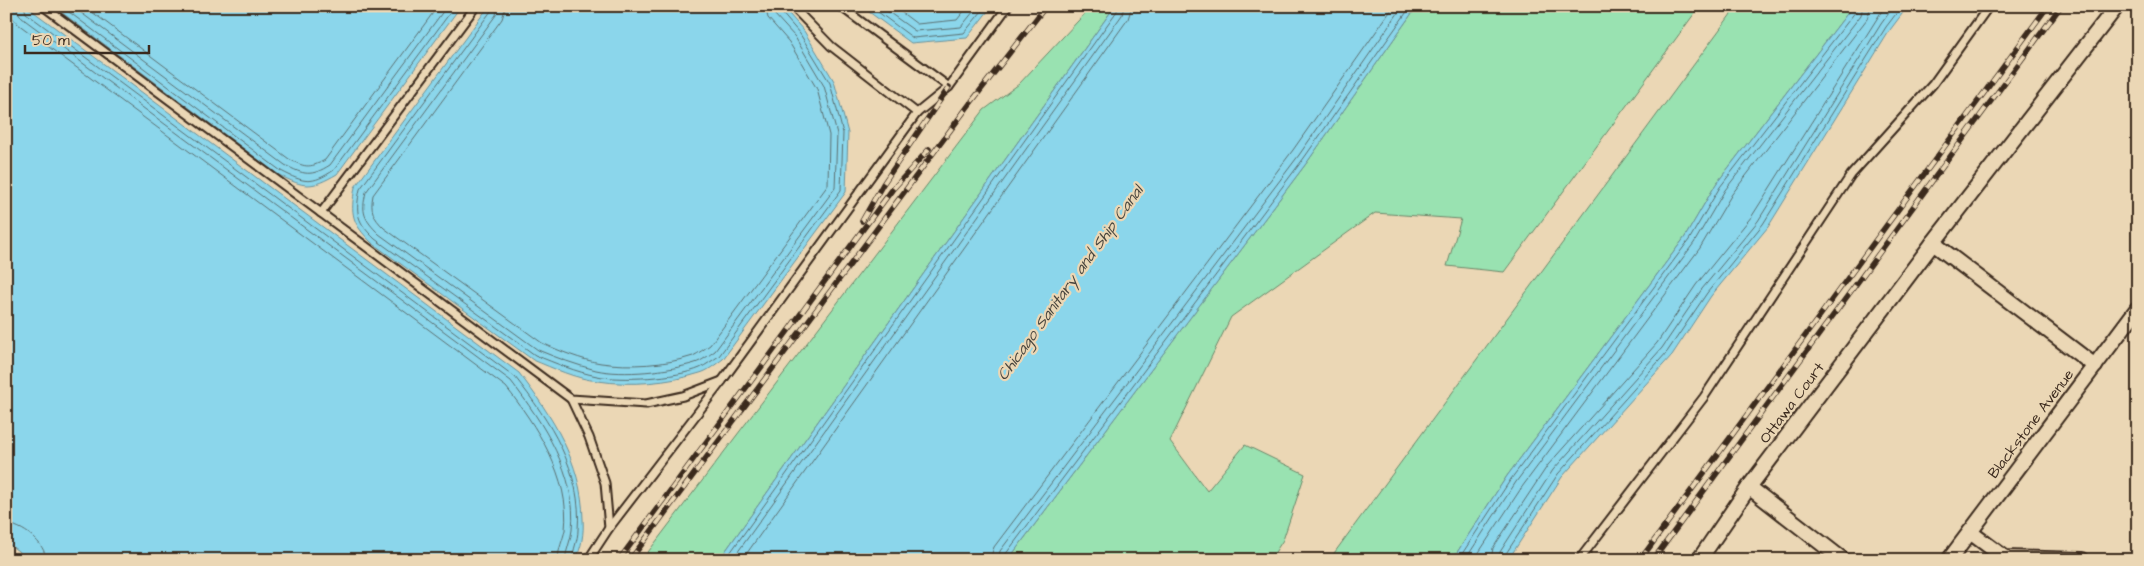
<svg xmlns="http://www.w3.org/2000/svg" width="2144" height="566" font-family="'Architects Daughter',sans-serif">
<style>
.green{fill:#99e2b1;stroke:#6a8668}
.water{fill:#8bd6eb;stroke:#6b9199}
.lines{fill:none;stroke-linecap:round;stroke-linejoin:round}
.shore{stroke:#5b6f70;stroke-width:1}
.service-casing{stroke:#3b2a1e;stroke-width:11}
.minor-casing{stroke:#3b2a1e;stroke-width:18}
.service{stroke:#ebd7b5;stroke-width:7}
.minor{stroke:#ebd7b5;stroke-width:14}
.rail-casing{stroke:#3b2a1e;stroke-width:5.5}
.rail{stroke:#ebd7b5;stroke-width:4;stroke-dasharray:11;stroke-linecap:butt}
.labels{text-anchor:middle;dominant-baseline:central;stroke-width:4.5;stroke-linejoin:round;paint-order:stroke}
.street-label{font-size:15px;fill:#3b2a1e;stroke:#ebd7b5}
.water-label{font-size:16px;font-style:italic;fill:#47443d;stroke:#ebd7b5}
</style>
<rect width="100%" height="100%" fill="#ebd7b5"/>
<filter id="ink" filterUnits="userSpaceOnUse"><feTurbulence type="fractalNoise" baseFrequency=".02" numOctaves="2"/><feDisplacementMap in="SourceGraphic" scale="10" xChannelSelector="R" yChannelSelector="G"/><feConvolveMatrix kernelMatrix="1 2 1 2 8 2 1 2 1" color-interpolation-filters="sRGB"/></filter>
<g filter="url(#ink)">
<!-- green -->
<g class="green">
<polygon points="1092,6 1115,6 719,560 642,560 984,110 1019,84"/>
<polygon points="1417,6 1700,6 1504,272 1447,266 1461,219 1375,213 1231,317 1170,441 1207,491 1245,445 1305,474 1283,540 1270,560 1008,560 1308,161"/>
<polygon points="1737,6 1853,6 1716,184 1685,237 1507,476 1452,560 1329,560"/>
</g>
<!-- water -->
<g class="water">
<path d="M6,6H26L519,373C552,416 582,462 583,519C584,532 582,548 575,560H30L6,542Z"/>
<path d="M53,6H461L337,174C311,189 305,188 279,175Z"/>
<path d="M489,6H782L804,31L834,81L848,133L846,192L723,359C716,364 708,371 700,373C669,383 630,386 598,381C576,379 553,368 533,360L372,243C352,223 350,215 355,187Z"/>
<polygon points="861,6 992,6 967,38 911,43"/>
<polygon points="1115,6 1417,6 1308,161 1008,560 719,560"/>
<polygon points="1853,6 1908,6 1890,30 1768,227 1711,296 1672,355 1562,477 1508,560 1452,560 1507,476 1685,237 1716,184"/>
</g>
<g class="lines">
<!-- shore -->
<g class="shore">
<path d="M10,6L12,17L18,24L506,387C536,425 571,478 565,530C563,540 558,549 558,560"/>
<path d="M17,6L18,12L22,18L511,381C543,423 578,475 572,530C571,540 566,550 565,560"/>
<path d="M24,6L26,13L515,377C550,421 583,472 578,530C578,540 573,550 572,560"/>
<path d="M61,6L281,171C304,183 312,185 334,170L455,6"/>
<path d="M72,6L285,165C304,175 311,177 330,165L447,6"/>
<path d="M84,6L289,159C304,167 309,169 325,160L438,6"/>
<path d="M492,6L491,11L360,189C355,213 357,222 375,239L535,355C555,363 576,372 597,376C621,381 677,378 700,368C706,365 713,360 719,356L841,190L843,133L830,83L800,34L780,11L779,6"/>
<path d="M498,6L496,15L366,192C361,213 364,219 379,234L538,350C557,358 576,365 596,370C623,376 669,371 695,363C702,361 709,355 715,351L835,188L837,134L824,86L795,37L774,14L772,6"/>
<path d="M506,6L502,19L373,195C370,211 373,217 384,228L542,343C560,351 581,360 601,363C629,367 666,365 693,356C699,353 704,349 710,345L828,185L829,135L817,89L789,42L768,18L765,6"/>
<polyline points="870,6 913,38 964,33 986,6"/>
<polyline points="880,6 915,31 961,27 978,6"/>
<polyline points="893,6 917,24 957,20 968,6"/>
<path d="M6,524C22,525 46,543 46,560"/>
<polyline points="725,560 1117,11 1118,6"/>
<polyline points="732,560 1122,15 1124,6"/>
<polyline points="742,560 1128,19 1132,6"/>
<polyline points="990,560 994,547 1293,150 1394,6"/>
<polyline points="998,560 1000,551 1299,155 1403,6"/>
<polyline points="1004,560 1005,555 1304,158 1411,6"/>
<polyline points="1458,560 1511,479 1689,240 1720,187 1856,11 1857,6"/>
<polyline points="1465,560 1516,482 1694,243 1725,190 1861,15 1863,6"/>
<polyline points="1474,560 1522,487 1700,248 1732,194 1867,19 1871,6"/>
<polyline points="1491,560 1493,548 1548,465 1657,343 1696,285 1752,216 1885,6"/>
<polyline points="1498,560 1500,552 1553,470 1662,348 1702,289 1758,221 1881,24 1894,6"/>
<polyline points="1504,560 1505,555 1558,474 1667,352 1707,293 1763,224 1886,27 1902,6"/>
</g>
<defs>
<g id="service">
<polyline points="43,6 571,399 646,404 683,396 722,381"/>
<polyline points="792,6 831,46 917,113"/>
<polyline points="840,6 949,87"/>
<polyline points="321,213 476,6"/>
<polyline points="571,399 589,437 605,483 609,528"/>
<polyline points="588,560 609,528 722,381 917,113 949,87 1008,6"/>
<polyline points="1579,560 1704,397 1851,175 1933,84 1989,6"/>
</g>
<g id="minor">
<polyline points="1933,243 2095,366"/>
<polyline points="1970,532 2005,558 2082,560"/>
<polyline points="1699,560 1749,487"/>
<polyline points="1843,560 1749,487 1933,243 2117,6"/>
<polyline points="1949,560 2138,308"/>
</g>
</defs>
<!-- service casing -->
<use href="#service" class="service-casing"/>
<!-- minor casing -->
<use href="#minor" class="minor-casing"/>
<!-- service -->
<use href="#service" class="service"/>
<!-- minor -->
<use href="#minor" class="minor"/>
<defs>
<g id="rail">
<polyline points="862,221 883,184 949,87"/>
<polyline points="619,560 892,190 929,149"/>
<polyline points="630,560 969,105 1046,6"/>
<polyline points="1640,560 2048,6"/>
<polyline points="1653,560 2061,6"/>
</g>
</defs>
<!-- rail casing -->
<use href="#rail" class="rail-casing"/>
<!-- rail -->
<use href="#rail" class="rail"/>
</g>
</g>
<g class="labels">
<!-- street labels -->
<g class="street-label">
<text transform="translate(1792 403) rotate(-53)">Ottawa Court</text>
<text transform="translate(2031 424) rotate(-53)">Blackstone Avenue</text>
</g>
<!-- water labels -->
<g class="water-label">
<text transform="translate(1070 283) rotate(-54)">Chicago Sanitary and Ship Canal</text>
</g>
</g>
<!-- margin -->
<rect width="2144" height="566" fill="none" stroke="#ebd7b5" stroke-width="25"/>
<rect x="12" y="12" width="2119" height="541" fill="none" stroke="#3b2a1e" stroke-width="2" filter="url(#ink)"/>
<!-- scale -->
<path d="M25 45v8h124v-8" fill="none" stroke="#3b2a1e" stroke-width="2.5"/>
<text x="32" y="45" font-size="15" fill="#3b2a1e" stroke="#ebd7b5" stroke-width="4" paint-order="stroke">50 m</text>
</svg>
